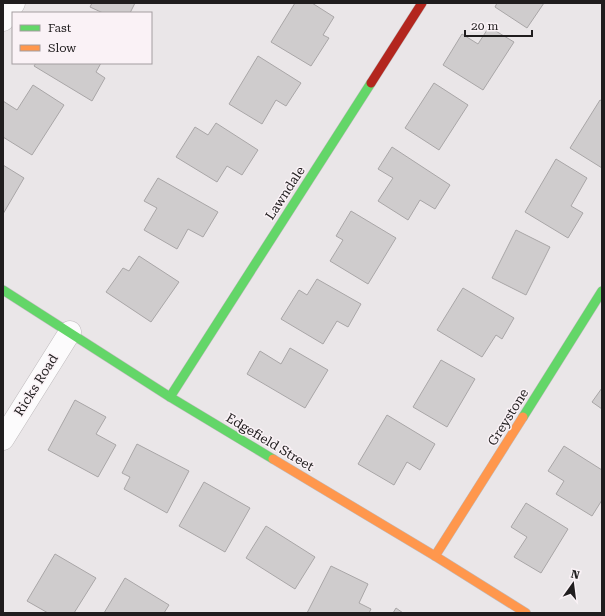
<svg xmlns="http://www.w3.org/2000/svg" width="605" height="616" font-family="'Roboto Serif',serif">
<style>
.building{fill:#cfcccd;stroke:#a9a6a7}
.lines{fill:none;stroke-linecap:round;stroke-linejoin:round}
.street-casing{stroke:#bfbbbd;stroke-width:23}
.fast-casing{stroke:#bfbbbd;stroke-width:10}
.slow-casing{stroke:#bfbbbd;stroke-width:10}
.jam-casing{stroke:#bfbbbd;stroke-width:10}
.street{stroke:#fcfbfc;stroke-width:22}
.fast{stroke:#63d668;stroke-width:9}
.slow{stroke:#ff974d;stroke-width:9}
.jam{stroke:#b3261e;stroke-width:9}
.labels{text-anchor:middle;dominant-baseline:central;stroke-width:3;stroke-linejoin:round;paint-order:stroke}
.street-label{font-size:13px;fill:#201d1e;stroke:#faf2f6}
</style>
<rect width="100%" height="100%" fill="#eae6e8"/>
<!-- building -->
<g class="building">
<polygon points="92,3 135,3 130,13 103,13 90,7"/>
<polygon points="295,3 312,3 334,17 323,35 329,38 311,66 271,42"/>
<polygon points="497,3 544,3 527,28 495,7"/>
<polygon points="489,27 514,42 483,90 443,65 462,34 478,44"/>
<polygon points="258,56 301,83 286,106 276,100 262,124 229,104"/>
<polygon points="36,63 101,63 96,72 105,78 92,101 34,66"/>
<polygon points="434,83 468,105 439,150 405,128"/>
<polygon points="33,85 64,105 32,155 3,137 3,101 17,110"/>
<polygon points="600,100 602,101 602,168 570,148"/>
<polygon points="216,123 258,150 242,175 227,166 217,182 176,157 195,127 208,135"/>
<polygon points="392,147 450,185 435,209 420,200 408,220 378,201 393,178 378,169"/>
<polygon points="556,159 587,178 571,206 583,213 568,238 525,212"/>
<polygon points="3,165 24,178 3,214"/>
<polygon points="158,178 218,212 203,237 188,229 177,249 144,230 157,208 144,201"/>
<polygon points="351,211 396,238 368,284 330,261 343,240 336,236"/>
<polygon points="516,230 550,247 526,295 492,278"/>
<polygon points="139,256 179,282 151,322 106,292 123,268 129,271"/>
<polygon points="317,279 361,304 348,327 337,321 323,344 281,319 299,290 307,295"/>
<polygon points="463,288 514,318 502,339 496,335 482,357 437,330"/>
<polygon points="290,348 328,370 305,408 247,374 260,351 281,364"/>
<polygon points="441,360 475,379 447,427 413,407"/>
<polygon points="602,388 602,409 592,402"/>
<polygon points="75,400 106,417 96,434 116,445 98,477 48,450"/>
<polygon points="387,415 435,444 420,470 407,462 394,485 358,464"/>
<polygon points="137,444 189,471 167,513 124,489 130,477 122,473"/>
<polygon points="564,446 602,470 602,500 592,516 556,494 564,481 548,471"/>
<polygon points="204,482 250,508 225,552 179,526"/>
<polygon points="526,503 568,529 541,573 514,557 527,537 511,527"/>
<polygon points="266,526 315,557 295,589 246,558"/>
<polygon points="55,554 96,578 74,613 48,613 27,601"/>
<polygon points="331,566 368,584 359,603 371,609 369,613 307,613"/>
<polygon points="125,578 169,605 164,613 104,613"/>
<polygon points="396,608 403,613 393,613"/>
</g>
<g class="lines">
<defs>
<g id="street">
<polyline points="3,20 14,3"/>
<polyline points="3,439 70,332"/>
</g>
<g id="fast">
<polyline points="3,290 170,397 273,459"/>
<polyline points="170,397 371,83"/>
<polyline points="523,417 602,291"/>
</g>
<g id="slow">
<polyline points="273,459 435,556 526,613"/>
<polyline points="435,556 523,417"/>
</g>
<polyline id="jam" points="371,83 422,3"/>
</defs>
<!-- street casing -->
<use href="#street" class="street-casing"/>
<!-- fast casing -->
<use href="#fast" class="fast-casing"/>
<!-- slow casing -->
<use href="#slow" class="slow-casing"/>
<!-- jam casing -->
<use href="#jam" class="jam-casing"/>
<!-- street -->
<use href="#street" class="street"/>
<!-- fast -->
<use href="#fast" class="fast"/>
<!-- slow -->
<use href="#slow" class="slow"/>
<!-- jam -->
<use href="#jam" class="jam"/>
</g>
<g class="labels">
<!-- street labels -->
<g class="street-label">
<text transform="translate(285 193) rotate(-57)">Lawndale</text>
<text transform="translate(36 385) rotate(-58)">Ricks Road</text>
<text transform="translate(508 417) rotate(-58)">Greystone</text>
<text transform="translate(270 442) rotate(31)">Edgefield Street</text>
</g>
</g>
<!-- border -->
<rect width="605" height="616" fill="none" stroke="#201d1e" stroke-width="8"/>
<!-- legend -->
<rect x="12" y="12" width="140" height="52" fill="#faf2f6" stroke="#a39da0"/>
<rect x="20" y="25" width="20" height="6" fill="#63d668" stroke="#a39da0"/>
<text x="48" y="32" font-size="12" fill="#201d1e">Fast</text>
<rect x="20" y="45" width="20" height="6" fill="#ff974d" stroke="#a39da0"/>
<text x="48" y="52" font-size="12" fill="#201d1e">Slow</text>
<!-- north arrow -->
<g transform="translate(573 584) rotate(14)" stroke="#faf2f6" stroke-width="3" paint-order="stroke">
<path d="M0-3L7 15L0 10L-7 15Z" fill="#201d1e"/>
<text y="-6" font-size="11" font-weight="bold" text-anchor="middle" fill="#201d1e">N</text>
</g>
<!-- scale -->
<path d="M465 30v6h67v-6" fill="none" stroke="#201d1e" stroke-width="2"/>
<text x="471" y="30" font-size="12" fill="#201d1e" stroke="#faf2f6" stroke-width="3" paint-order="stroke">20 m</text>
</svg>
